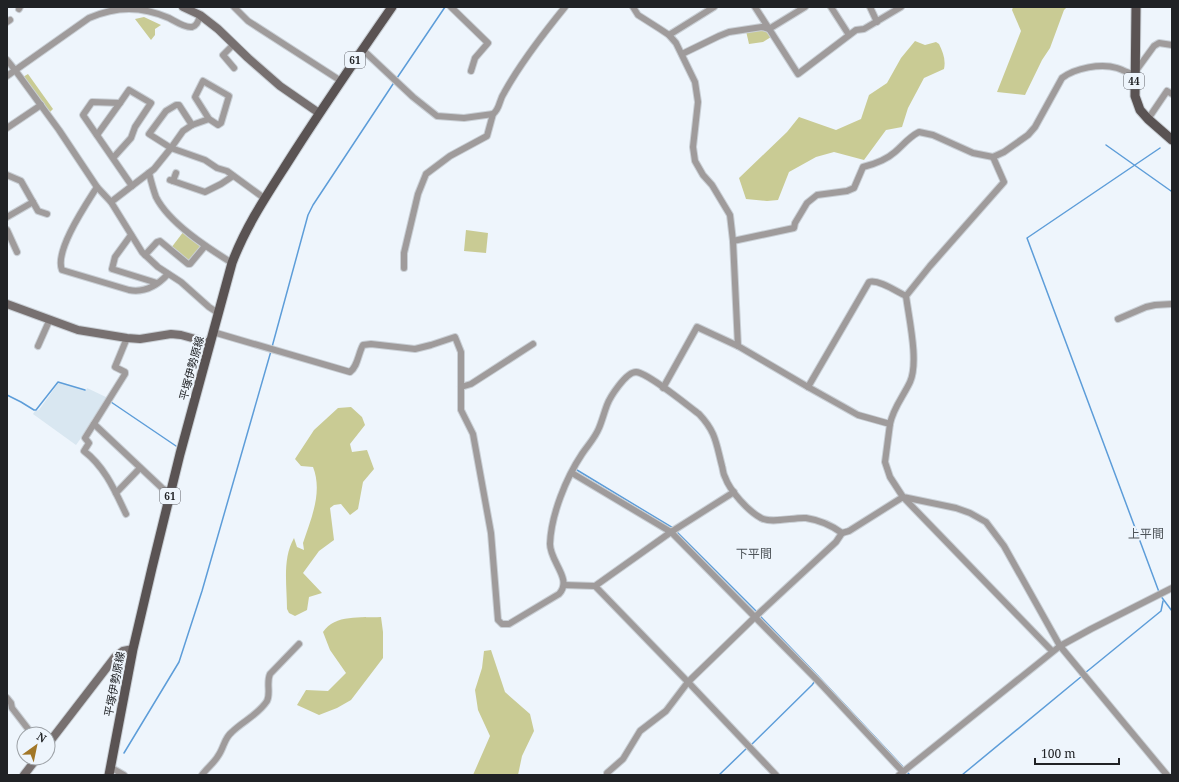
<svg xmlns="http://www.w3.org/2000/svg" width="1179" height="782" font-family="'Noto Serif','Noto Sans JP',serif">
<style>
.built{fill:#d9e7f1}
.green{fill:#c9cb94}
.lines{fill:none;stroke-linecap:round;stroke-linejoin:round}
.stream{stroke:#5d9dd9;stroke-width:1.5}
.street-casing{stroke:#c9cfd5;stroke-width:8}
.secondary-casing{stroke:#c9cfd5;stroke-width:10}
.primary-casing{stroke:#c9cfd5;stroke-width:11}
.street{stroke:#9f9b9b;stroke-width:6}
.secondary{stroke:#777070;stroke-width:8}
.primary{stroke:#5a5353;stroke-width:9}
.labels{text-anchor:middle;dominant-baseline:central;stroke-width:4;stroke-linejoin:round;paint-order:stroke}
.shield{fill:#eef5fc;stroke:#5e6166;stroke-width:1}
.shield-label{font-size:10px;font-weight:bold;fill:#202225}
.street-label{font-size:11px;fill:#202225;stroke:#eef5fc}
.neighbourhood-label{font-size:12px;fill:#4c5257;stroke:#eef5fc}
</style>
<rect width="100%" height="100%" fill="#eef5fc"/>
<!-- built -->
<polygon class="built" points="59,382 86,390 87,388 108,398 94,419 93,418 90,423 91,424 76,445 33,414 35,411 39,410"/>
<!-- green -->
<g class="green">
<polygon points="1013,7 1067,7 1064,10 1050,48 1042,60 1025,95 997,92 1021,31 1012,10"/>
<polygon points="144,17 161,25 155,29 155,35 151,40 135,19"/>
<polygon points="759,29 767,31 771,37 763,42 749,44 746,31"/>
<path d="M915,41L925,45L936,42L939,44C943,52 946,60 944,69L924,78L908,108L902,127L886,130L864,160L834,152L816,157L789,172L778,200L767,201L746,199L739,178L787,132L799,117L836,130L861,119L869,95L887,83L901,58Z"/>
<polygon points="28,74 53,109 49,113 23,77"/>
<polygon points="466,230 488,233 486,253 464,251"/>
<polygon points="184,231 201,245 201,248 190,262 187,261 171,248"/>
<path d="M351,407L362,417L365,425L350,444L352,452L367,450L374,469L363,482L358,509L350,515L341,504L334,505L330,508L334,540L319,551L303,573L322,593L309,597L307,610L295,616L289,613L287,609C287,586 282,559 294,538L297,547L304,550L303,543C311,519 323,492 313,467L301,466L295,459L314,430L338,408Z"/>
<path d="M381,617L383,632V658L351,700L337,708L319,715L297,705L306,690L328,691L346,673L330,650L323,632C335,614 361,618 381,617Z"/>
<polygon points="491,650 505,692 530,714 534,731 522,756 518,775 473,775 490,736 478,710 475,690 482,668 484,651"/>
</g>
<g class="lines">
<!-- stream -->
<g class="stream">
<polyline points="397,78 445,7"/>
<polyline points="1106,145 1171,191"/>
<polyline points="272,347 308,215 313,205 395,81"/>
<polyline points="7,395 21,402 34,410 36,410 58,382 85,390"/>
<polyline points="111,402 176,446"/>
<polyline points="577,470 673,528"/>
<polyline points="676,531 758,613"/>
<polyline points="1159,592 1027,238 1160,148"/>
<polyline points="1160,595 1172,611"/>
<polyline points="760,616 818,676 905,769"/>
<polyline points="1085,673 1161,611 1163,601"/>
<polyline points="751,745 812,685 815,681"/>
<polyline points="124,753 179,662 202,591 271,351"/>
<polyline points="907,772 910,775"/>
<polyline points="719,775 748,747"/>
<polyline points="962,775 1082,676"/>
</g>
<defs>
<g id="street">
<polyline points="234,7 248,21 341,81"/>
<polyline points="451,7 488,43 475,58 471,71"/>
<polyline points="633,7 638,15 660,29 669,35 676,43 695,82 698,102 693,147 695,161 703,175 712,185 730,215 733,241 738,346 808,387 858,415 890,424 885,462 890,477 903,497 956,508 970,513 986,522 1004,546 1060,646 1167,775"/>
<polyline points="755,7 798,74 856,30 864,29 901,7"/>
<polyline points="831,7 849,35"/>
<polyline points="870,7 877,22"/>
<polyline points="19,9 20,7"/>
<polyline points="7,22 10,20"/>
<polyline points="669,35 714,7"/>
<polyline points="234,44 223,55 234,68"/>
<path d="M363,50L413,97L437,116L464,118L493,114C500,109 499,100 504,93C521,62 543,34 565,7"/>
<polyline points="682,54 719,36 729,32 762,27 769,29 805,7"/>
<polyline points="7,60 15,70 59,130 97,187 111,202 142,252 158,267 181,282 209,307 218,313"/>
<polyline points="1135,69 1138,68 1154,46 1159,43 1172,45"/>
<path d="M7,76L89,18C117,6 141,6 169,18C175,21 185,28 192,27C197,26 199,20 200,15"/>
<polyline points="1148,119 1167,91 1172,94"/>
<polyline points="192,125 183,131 171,148 205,160 217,168 227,171 264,198"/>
<polyline points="7,128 41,105"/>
<polyline points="97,135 120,103"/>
<polyline points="113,158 131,138 135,127 151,103 129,90 120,103 92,102 83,115 132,186"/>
<path d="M149,173C151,181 153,189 156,197C169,223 208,248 232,263"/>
<polyline points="7,175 21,181 38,211 47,214"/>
<polyline points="170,180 205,192 221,184 233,176"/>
<polyline points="173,181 176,173"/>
<path d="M97,187C87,203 54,251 62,270L129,290C145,293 157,286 168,274"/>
<polyline points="111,202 154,169 171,148 149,134 166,111 176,105 179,105 192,125 209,119 218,125 221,123 229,96 203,81 195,97 209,119"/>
<polyline points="7,217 33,202"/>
<polyline points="7,230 17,252"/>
<polyline points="131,235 115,257 112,269 157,283"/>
<path d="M733,241L794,228L795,223L807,203L817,195L847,191L854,188L863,167C875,164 886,160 895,152C903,145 909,137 919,132L933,135L973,153L993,157L1004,152L1028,135L1035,127L1062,78C1075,68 1101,63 1117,68C1123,70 1129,73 1134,75"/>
<polyline points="145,255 157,242 160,241 188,264 190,264 205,246"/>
<polyline points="404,268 404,253 418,194 426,174 450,156 487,136 493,114"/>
<polyline points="1118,319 1146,307 1155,305 1172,304"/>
<path d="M213,332L350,372C358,366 358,354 363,345L371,344L415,349L431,345L455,337L461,352V410L473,434L491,533L498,620L502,624H509L559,594C573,579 550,562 550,544C551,515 566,478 582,454C588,445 595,438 599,428C602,421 604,413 607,405C610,397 626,372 636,372C648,373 687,405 699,414C716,432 716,443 722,466C723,469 723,474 725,477C730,491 748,511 761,518C771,524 794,517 806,518C819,520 831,525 842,533L849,531L903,497L1052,651"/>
<polyline points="38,346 50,319"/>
<polyline points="461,387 471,384 533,344"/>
<path d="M808,387L869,282C879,279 897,292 906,296"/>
<polyline points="663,388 697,327 738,346"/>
<polyline points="94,424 162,488 171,493"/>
<path d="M890,424C893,408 903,397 910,382C919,362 909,319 906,296L930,266L1004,182L993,157"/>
<polyline points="572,473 671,532 819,682 903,772"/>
<polyline points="116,493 140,468"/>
<path d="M126,514C115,491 105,467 84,451L89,443L85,438L125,374V372L115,367L127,338"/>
<polyline points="564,585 595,586 688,682 776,775"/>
<polyline points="595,586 671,532 734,492"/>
<polyline points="7,698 11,703 12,708 32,734"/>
<polyline points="110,767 124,775"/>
<path d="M202,775C207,768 214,763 218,756C224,748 224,738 232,732C243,721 258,715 267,701C271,693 266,683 270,674L299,644"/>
<polyline points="607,775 607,773 623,759 640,731 666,711 688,682 755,617 836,542 842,533"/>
<polyline points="899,775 1060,646 1091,629 1172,588"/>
</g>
<g id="secondary">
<polyline points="183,7 200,15 218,29 248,58 280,86 319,113"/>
<polyline points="7,304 78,330 127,338 140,339 171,334 181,335 210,343"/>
<polyline points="48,744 115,657 123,651 133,649"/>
<polyline points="24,775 37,758"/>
</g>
<g id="primary">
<polyline points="1136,7 1135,96 1140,110 1148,119 1172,140"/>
<path d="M109,775L133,649L152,568L180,454L232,263C247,223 271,189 293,154C325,104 358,56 392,7"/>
</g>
</defs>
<!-- street casing -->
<use href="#street" class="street-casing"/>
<!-- secondary casing -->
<use href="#secondary" class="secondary-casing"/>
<!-- primary casing -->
<use href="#primary" class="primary-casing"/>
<!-- street -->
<use href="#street" class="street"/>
<!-- secondary -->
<use href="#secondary" class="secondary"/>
<!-- primary -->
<use href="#primary" class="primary"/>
</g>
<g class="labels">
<!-- shield labels -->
<g class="shield">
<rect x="345" y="52" width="20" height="16" rx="3"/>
<rect x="1124" y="73" width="20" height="16" rx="3"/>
<rect x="160" y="488" width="20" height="16" rx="3"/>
</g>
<g class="shield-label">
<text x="355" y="60">61</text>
<text x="1134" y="81">44</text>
<text x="170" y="496">61</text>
</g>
<!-- street labels -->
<g class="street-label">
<text transform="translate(191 368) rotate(-75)">平塚伊勢原線</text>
<text transform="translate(114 684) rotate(-79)">平塚伊勢原線</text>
</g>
<!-- neighbourhood labels -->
<g class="neighbourhood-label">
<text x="1146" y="533">上平間</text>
<text x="754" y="553">下平間</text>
</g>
</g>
<!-- border -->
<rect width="1179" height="782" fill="none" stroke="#202225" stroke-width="16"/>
<!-- north arrow -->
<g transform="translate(36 746) rotate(33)"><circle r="19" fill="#eef5fc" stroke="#9ca1a6"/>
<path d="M0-3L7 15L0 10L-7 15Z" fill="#a27727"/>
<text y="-6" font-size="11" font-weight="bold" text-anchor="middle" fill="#202225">N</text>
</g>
<!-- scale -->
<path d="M1035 758v6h84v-6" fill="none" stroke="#202225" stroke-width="2"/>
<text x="1041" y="758" font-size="12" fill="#202225" stroke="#eef5fc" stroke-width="3" paint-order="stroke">100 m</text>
</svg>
